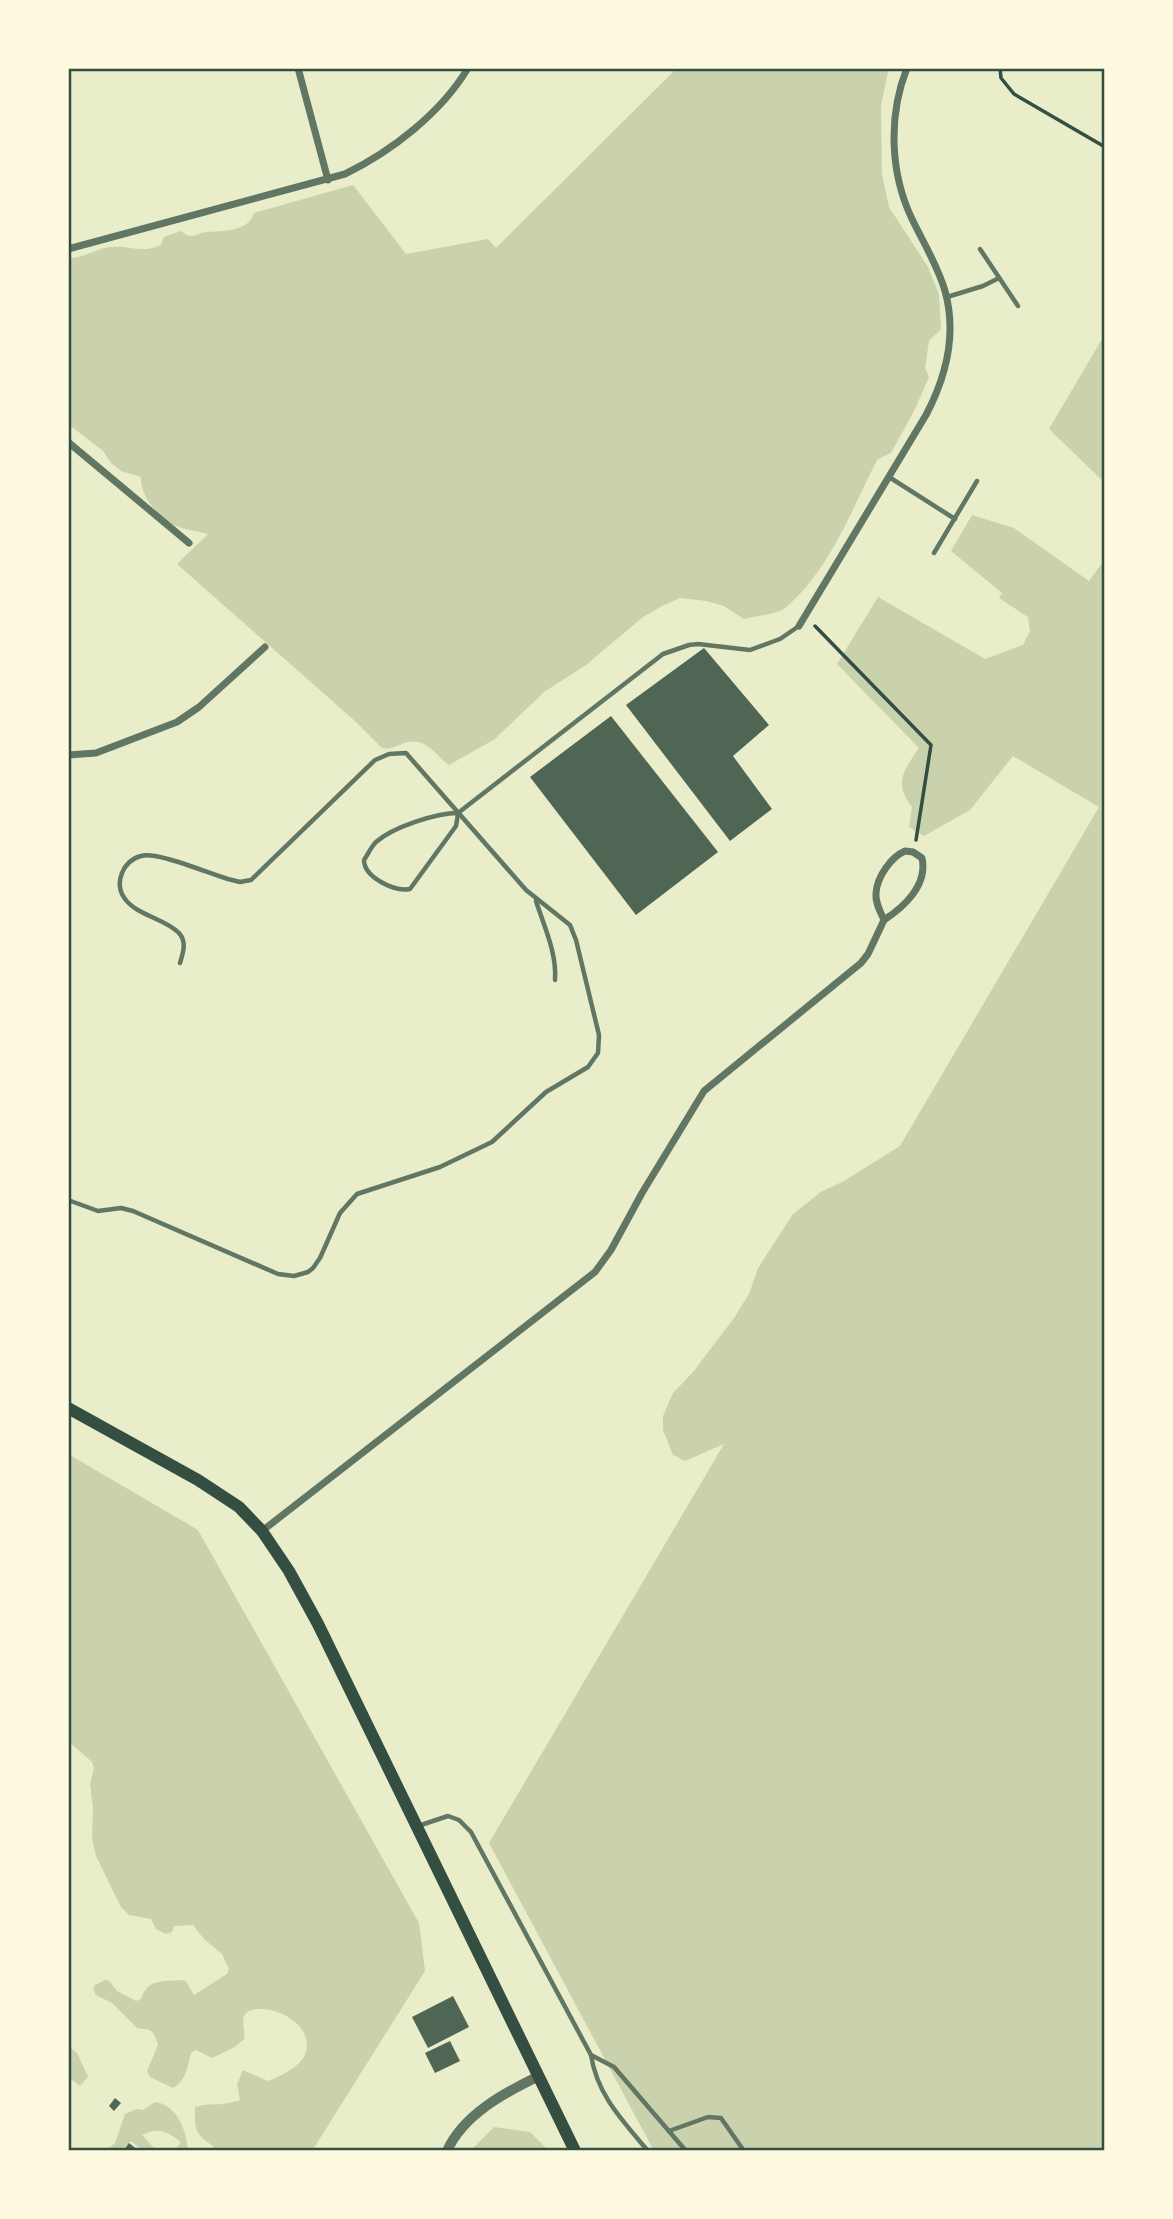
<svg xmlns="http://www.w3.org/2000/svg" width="1173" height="2219" font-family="'Crimson Pro',serif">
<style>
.green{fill:#cad2ad}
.building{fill:#4f6655}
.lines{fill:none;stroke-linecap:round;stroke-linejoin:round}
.path{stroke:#344e41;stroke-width:3.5}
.service{stroke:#617663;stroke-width:4.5}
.minor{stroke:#617663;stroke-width:7}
.tertiary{stroke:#617663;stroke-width:10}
.secondary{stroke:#344e41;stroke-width:12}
.neatline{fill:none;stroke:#344e41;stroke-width:2.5}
</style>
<rect width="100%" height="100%" fill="#e9edc9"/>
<!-- green -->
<g class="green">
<path d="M677,68H889L881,105L882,174L889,207L928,267L939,294L941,329L929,341L925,368L929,377L915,409L891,453L877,460C851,511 830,570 785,608C778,614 755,616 744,619L724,606L706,601L680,598L662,606L643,617L586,665L544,692L495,739L449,765C434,754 426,736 404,743C396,746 390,750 382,748L355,721L177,564L208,534C197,531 179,529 170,523C155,513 140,494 141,477L121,471L111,463L103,451L68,424V258C83,259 96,248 111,247C131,245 141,254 161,245L164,237L180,231C183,232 186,235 190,236C195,237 201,232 206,232C222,231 249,232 254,213L353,185L406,254L488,239L496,248Z"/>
<polygon points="1105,334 1105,483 1049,429"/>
<path d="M972,515L1014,528L1089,581L1105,559V2151H654L489,1843L724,1444L685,1461L673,1455L663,1430V1416L673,1393L693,1372L734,1318L749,1294L758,1268L793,1214L821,1192L844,1181L900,1146L1099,807L1013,756L970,810L924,836L909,827L912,807C893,783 904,770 919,748L837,664L878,597L985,659L1023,645L1030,631L1028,617L999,598L1002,593L951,551Z"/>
<path d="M68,1454L198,1530L419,1923L425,1971L312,2151H213V2146C194,2133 195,2130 195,2107C213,2102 221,2107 240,2100L237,2084L243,2070L268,2081C281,2076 302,2066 306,2052C313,2027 282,2009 261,2009C256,2009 250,2009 246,2013C240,2019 246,2032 244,2039L235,2047L212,2058L196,2050L191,2053C187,2068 187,2079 173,2088L150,2077L147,2071L158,2045L154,2034L150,2030L137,2028L112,2003L96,1995L93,1989L95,1985L105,1980L109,1981L117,1991L136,2001L141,1999C148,1977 165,1982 185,1980L194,1995L227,1974L229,1969L222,1954L204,1939L193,1925L174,1926L172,1932L166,1934L156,1929L151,1919L129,1915L121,1907L96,1856L92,1838L93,1808L90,1784L94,1768L92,1762L68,1741Z"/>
<polygon points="68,2046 77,2053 88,2077 80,2086 68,2077"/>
<path d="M155,2102C177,2104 187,2132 188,2151H175L181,2142C167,2131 158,2127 142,2135L157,2151H144L131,2141L121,2151H105L115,2143L125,2114L137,2109L143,2110Z"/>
<polygon points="494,2127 530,2132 549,2151 470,2151"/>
</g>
<!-- building -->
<g class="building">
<polygon points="704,648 769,725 733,756 772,809 730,841 626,705"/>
<polygon points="611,716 718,852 636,915 530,777"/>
<polygon points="453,1996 469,2027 428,2048 412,2017"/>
<polygon points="450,2041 460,2061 435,2073 425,2053"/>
<polygon points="115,2098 121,2103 114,2111 109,2106"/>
<polygon points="129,2143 139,2151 123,2151"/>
</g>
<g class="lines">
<!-- path -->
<g class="path">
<polyline points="1000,68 1001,78 1014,94 1105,147"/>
<polyline points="815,626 931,745 916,840"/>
</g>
<!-- service -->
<g class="service">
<polyline points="980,249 1018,306"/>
<polyline points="947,297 983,286 999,278"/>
<polyline points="889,477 955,519"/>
<polyline points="934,553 977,481"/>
<path d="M458,814L456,826L410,889C394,892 364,877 364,860C368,854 371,847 376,842C393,827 436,813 458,813L663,654L689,645L698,644L750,650L780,639L799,626"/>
<path d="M536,901C544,926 557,953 555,980"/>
<path d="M68,1200L98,1211L121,1208L133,1211L278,1274L294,1276L308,1272L313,1268L320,1258L340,1213L357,1194L440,1167L492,1142L546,1092L588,1067L598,1053L599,1035L576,940L570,925L526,890L406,753L389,754L375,760L251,880L240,882L228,879C210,874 157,851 141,856C132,858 125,865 122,873C118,883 119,891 125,899C138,916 164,918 179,933C187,942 183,953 180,963"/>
<path d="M418,1826L448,1816L459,1820L471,1832L591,2055C597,2095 623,2121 648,2151"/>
<polyline points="591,2055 614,2067 686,2151"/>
<polyline points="669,2131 708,2117 721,2118 744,2151"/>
</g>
<!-- minor -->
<g class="minor">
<polyline points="298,68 328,180"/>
<path d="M68,249L345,174C392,151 441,113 468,68"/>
<polyline points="68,442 189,543"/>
<path d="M799,626L926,415C946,377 957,334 945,291C938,266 923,242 912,219C890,173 888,116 907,68"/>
<polyline points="68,755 96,753 177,722 199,707 265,647"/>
<path d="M905,851L913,852L922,858C928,885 904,907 884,920C880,911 875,902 876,893C877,877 891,857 905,851Z"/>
<polyline points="262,1531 595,1272 611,1250 642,1193 704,1091 861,963 868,954 884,920"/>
</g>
<!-- tertiary -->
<path class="tertiary" d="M447,2151C463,2115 504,2093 537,2077"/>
<!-- secondary -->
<polyline class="secondary" points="68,1408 198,1480 239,1507 262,1531 289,1571 318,1624 575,2151"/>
</g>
<!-- border -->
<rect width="1173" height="2219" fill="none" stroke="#fefae0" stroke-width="140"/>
<rect x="70" y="70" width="1033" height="2079" class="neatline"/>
</svg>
